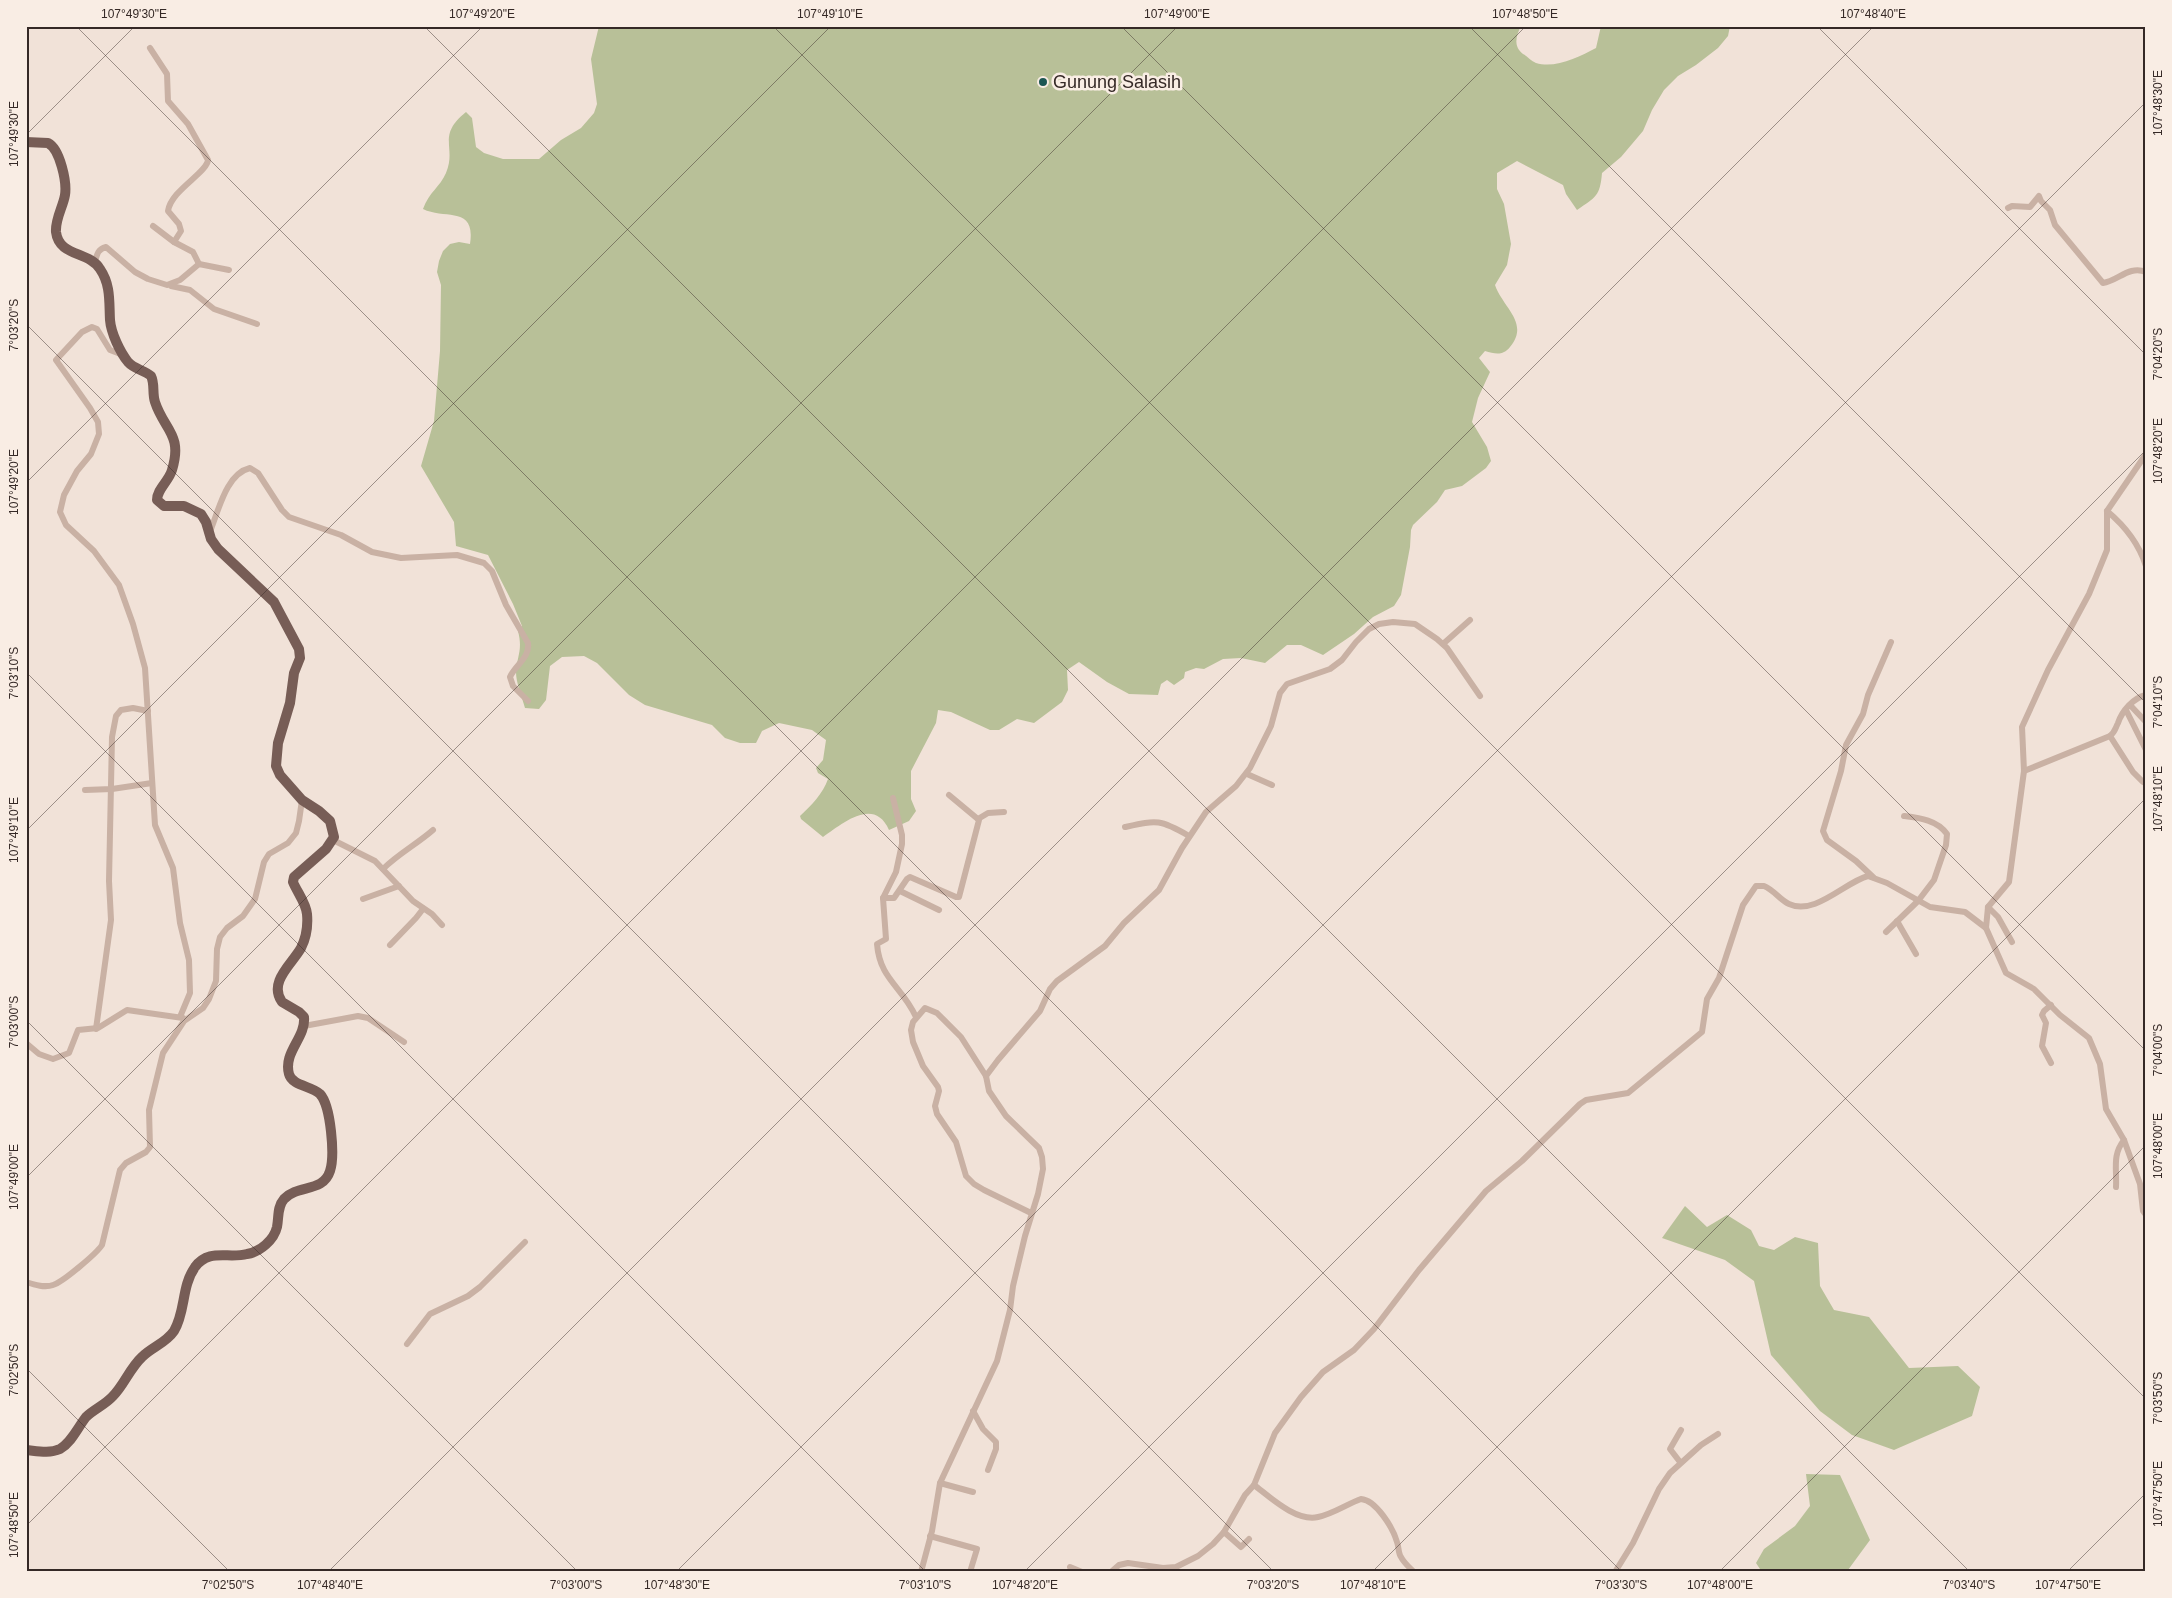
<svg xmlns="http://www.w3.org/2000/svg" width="2172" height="1598" font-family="Arial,sans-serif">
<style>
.green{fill:#b8c098}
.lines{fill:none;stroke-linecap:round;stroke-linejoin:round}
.street{stroke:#c9b1a4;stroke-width:6}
.primary{stroke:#775d56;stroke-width:10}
.ticks{fill:none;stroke:#352926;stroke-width:1;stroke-opacity:0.45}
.poi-dot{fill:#1b5653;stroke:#f9ede4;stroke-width:2}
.labels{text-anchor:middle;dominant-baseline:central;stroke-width:5;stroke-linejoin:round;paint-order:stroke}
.poi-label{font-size:18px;fill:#352926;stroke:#f9ede4;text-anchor:start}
.neatline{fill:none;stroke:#352926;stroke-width:2}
.ticks-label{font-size:12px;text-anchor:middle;fill:#352926}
</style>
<rect width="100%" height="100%" fill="#f1e2d8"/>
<!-- green -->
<g class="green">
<path d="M599,26H1521C1516,36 1513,46 1523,54C1527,56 1531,61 1536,63C1555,69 1579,57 1596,48L1601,26H1730L1728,36L1718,48L1696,65L1678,76L1664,90L1652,110L1643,131L1621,157L1602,173C1600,196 1596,197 1577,210L1566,194L1563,185L1517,161L1497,173V189L1504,204L1511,244L1507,265L1495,285C1503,308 1530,323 1510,347C1503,356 1495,354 1485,351L1479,358L1490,372L1478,398L1472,422L1487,447L1491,461L1486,468L1462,486L1445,490L1437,502L1413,525L1411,530L1410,547L1401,595L1394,606L1373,617L1354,634L1323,655L1301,645H1287L1265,663L1241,658L1223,659L1204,669L1196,668L1185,672L1184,678L1174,685L1167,680L1161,684L1158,695L1129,694L1107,682L1079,662L1067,670L1068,690L1062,702L1034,723L1017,719L999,730H990L951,712L938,710L936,723L911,771V799L916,811L909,821L889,830C874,796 842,824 823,837L801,819L800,816C812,805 823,793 828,779L818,773L816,768L823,760L826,740L812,730L779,723L762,731L756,743H740L725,738L712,725L645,705L629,695L597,663L584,656L562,657L550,666L546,700L539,709L525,708C522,697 516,683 516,672C517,656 523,650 518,631L522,626L513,604L488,555L456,546L454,522L421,466L434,421L440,351L441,285L437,272L439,261L443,251L450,244L459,242L470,244C476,205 445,220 423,209C429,192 440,187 446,173C457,147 436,136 466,112L472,118L476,147L484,153L503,159H539L561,140L581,128L594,113L597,104L591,59Z"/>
<polygon points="1685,1206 1707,1227 1727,1215 1751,1230 1759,1246 1774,1250 1795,1237 1818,1243 1820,1286 1834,1310 1869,1317 1909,1368 1958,1366 1980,1387 1972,1416 1894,1450 1852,1435 1820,1411 1771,1355 1754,1281 1725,1260 1662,1238"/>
<polygon points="1806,1474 1840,1475 1870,1540 1848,1570 1842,1572 1762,1572 1756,1563 1764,1549 1795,1526 1810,1506"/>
</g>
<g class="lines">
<!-- street -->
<g class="street">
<path d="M150,48L167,74L168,101L188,124L208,160C207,173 171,190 168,211L179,224L181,231L174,242"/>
<path d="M2008,208L2012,206L2030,207L2039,196L2041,201L2050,210L2055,225L2103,283C2118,281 2129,265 2146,272"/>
<polyline points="153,226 174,242 193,252 199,264"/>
<path d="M95,262C97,254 98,249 106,247L135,272L148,279L167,285L180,280L199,264L229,270"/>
<polyline points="171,286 190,290 214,309 257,324"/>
<polyline points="123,355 110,350 97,329 92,327 82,332 56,360 90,408 98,422 99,434 91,454 77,471 64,495 60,512 66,525 94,551 119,585 133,624 145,668 155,825 173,868 180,923 189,960 190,993 180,1017"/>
<polyline points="2146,454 2107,511 2107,550 2089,594 2048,670 2022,727 2024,771 2009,882 1988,907 1986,928 2006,973 2034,989 2060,1015 2089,1038 2100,1064 2106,1109 2124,1140 2140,1184 2143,1211 2146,1215"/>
<path d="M2107,511C2125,526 2139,544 2146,566"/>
<path d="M209,534C218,514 225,474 250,468L258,473L282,510L289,517L341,535L372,552L401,558L457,555L484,563L492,571L506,605L528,643C530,658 515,665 510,677L513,686L528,701"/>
<polyline points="1443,644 1470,620"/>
<polyline points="2130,705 2146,722"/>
<polyline points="2126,710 2146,750"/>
<polyline points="2110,736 2133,772 2143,782"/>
<path d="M2024,771L2110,736C2115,732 2115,729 2118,723C2122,711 2133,698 2146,695"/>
<polyline points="1247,774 1272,785"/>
<polyline points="85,790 112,789 152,783"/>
<path d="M893,798L902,835V844L896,872L883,898L886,939L877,944C880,980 902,986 916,1017"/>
<polyline points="978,819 988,813 1004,812"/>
<path d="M1125,827C1157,820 1160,819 1189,836"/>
<polyline points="333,840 375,861 413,901 432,914 442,925"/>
<path d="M383,869C398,854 417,844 433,830"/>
<polyline points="1873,877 1856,861 1827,840 1823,831 1841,771 1846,745 1863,714 1868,695 1891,642"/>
<polyline points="900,891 939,910"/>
<polyline points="883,898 894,898 907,879 910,877 956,897 959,897 979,820 949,795"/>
<polyline points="363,899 399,886"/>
<polyline points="1988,907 1998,917 2012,942"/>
<polyline points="1897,921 1916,954"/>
<path d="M1886,932L1918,901L1934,880L1946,845L1947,834C1937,820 1920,818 1904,816"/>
<polyline points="390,945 416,918 423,909"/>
<polyline points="2051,1005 2044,1011 2042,1015 2046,1023 2042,1046 2051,1063"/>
<polyline points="304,1026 358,1016 368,1018 404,1042"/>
<polyline points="96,1029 111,920 109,881 112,737 116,716 121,710 133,708 148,711"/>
<polyline points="26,1043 39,1054 53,1059 69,1053 78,1030 98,1028 127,1010 183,1018"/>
<polyline points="986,1076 998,1060 1040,1011 1050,989 1057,981 1105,946 1124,923 1159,890 1182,848 1206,812 1236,786 1250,768 1271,726 1280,693 1287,684 1330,669 1342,660 1356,642 1369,629 1379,624 1393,622 1415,624 1437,639 1447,648 1480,696"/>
<path d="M2116,1187C2117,1169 2112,1155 2124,1140"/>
<path d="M26,1282C35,1285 45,1288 53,1285C63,1282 97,1253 102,1245L120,1170L126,1163L146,1152L150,1147L149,1110L163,1053L184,1021L203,1008L209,999L216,981L217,949L220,937L227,928L243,916L255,899L264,862L269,854L288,843L296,833L299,821L302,800"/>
<polyline points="407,1344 430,1314 468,1296 480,1287 525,1242"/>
<polyline points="973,1411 983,1429 996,1442 996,1449 988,1470"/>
<polyline points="1680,1462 1670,1449 1681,1430"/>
<polyline points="940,1483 973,1492"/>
<path d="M1254,1485C1270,1497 1296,1522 1318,1517C1333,1514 1347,1504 1361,1499C1376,1500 1393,1528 1397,1542C1399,1547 1398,1553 1401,1557C1404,1563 1409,1567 1414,1572"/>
<polyline points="1224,1532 1241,1547 1249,1539"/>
<polyline points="930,1536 977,1549 970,1572"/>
<polyline points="1070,1567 1082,1572"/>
<polyline points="921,1572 932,1531 940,1483 997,1361 1010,1310 1013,1286 1025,1236 1038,1194 1043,1169 1042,1157 1039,1148 1006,1116 989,1091 986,1076 961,1037 937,1013 925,1008 913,1022 911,1030 913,1042 923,1066 938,1087 939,1091 935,1106 937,1114 956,1142 966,1176 974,1184 984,1190 1031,1213"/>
<path d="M1111,1572L1119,1565L1128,1563L1163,1568L1176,1567L1198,1556L1213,1544L1224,1532L1245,1495L1254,1485L1275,1433L1301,1397L1323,1372L1354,1350L1374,1329L1419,1270L1486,1191L1522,1161L1580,1104L1586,1100L1628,1093L1702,1032L1707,999L1719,978L1743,905L1756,886H1764C1774,890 1780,900 1789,904C1815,916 1845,882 1868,876L1887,883L1930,907L1965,912L1986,928"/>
<polyline points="1615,1572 1633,1543 1659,1489 1670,1473 1701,1445 1718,1434"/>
</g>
<!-- primary -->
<path class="primary" d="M26,142L48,143C60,149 67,182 65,195C63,207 55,219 56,232C59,257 89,251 100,269C111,285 109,302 110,320C111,333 120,352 128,362C134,369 144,370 151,376C155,384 152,393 155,402C164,430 183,434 172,470C169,481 157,489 157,500L164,506H184L201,514L206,522L211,539L218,549L274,602L299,649L300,658L294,673L290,703L278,743L276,766L280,775L302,800L319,811L330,821L334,837L326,849L294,877L293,882C297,892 306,903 307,914C308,925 306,938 301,948C292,964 268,982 282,1002L299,1012L304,1017C306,1038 283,1052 289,1074C292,1086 312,1086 320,1094C331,1106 335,1156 330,1171C323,1193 298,1184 284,1199C277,1207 279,1217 277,1227C274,1240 260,1252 247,1254C228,1259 209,1248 195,1267C181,1287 186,1311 174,1331C166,1343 152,1347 142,1357C130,1368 124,1385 113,1396C105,1405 94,1409 86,1417C78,1427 72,1442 60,1449C49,1454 37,1451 26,1450"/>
</g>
<!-- ticks -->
<path class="ticks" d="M76,26L1622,1572M424,26L1970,1572M773,26L2146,1399M1121,26L2146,1051M1469,26L2146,703M1817,26L2146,355M26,135L135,26M26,324L1274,1572M26,483L483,26M26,672L926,1572M26,831L831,26M26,1020L578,1572M26,1178L1178,26M26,1368L230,1572M26,1526L1526,26M328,1572L1874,26M676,1572L2146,102M1024,1572L2146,450M1372,1572L2146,798M1719,1572L2146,1145M2067,1572L2146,1493"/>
<!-- markers -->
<circle class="poi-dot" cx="1043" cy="82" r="5"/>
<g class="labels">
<!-- poi labels -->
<g class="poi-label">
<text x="1053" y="82">Gunung Salasih</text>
</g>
</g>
<!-- border -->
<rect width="2172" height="1598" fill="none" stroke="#f9ede4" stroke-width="55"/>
<rect x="28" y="28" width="2116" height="1542" class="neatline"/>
<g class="ticks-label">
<text x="134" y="18">107°49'30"E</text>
<text x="482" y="18">107°49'20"E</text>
<text x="830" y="18">107°49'10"E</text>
<text x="1177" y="18">107°49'00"E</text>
<text x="1525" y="18">107°48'50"E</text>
<text x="1873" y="18">107°48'40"E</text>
<text transform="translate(2158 103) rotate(-90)" y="4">107°48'30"E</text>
<text transform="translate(14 134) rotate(-90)" y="4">107°49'30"E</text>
<text transform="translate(14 325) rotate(-90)" y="4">7°03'20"S</text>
<text transform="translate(2158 354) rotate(-90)" y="4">7°04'20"S</text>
<text transform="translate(2158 451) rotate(-90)" y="4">107°48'20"E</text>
<text transform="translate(14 482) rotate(-90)" y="4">107°49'20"E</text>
<text transform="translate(14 673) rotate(-90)" y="4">7°03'10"S</text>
<text transform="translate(2158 702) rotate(-90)" y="4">7°04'10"S</text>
<text transform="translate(2158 799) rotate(-90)" y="4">107°48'10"E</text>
<text transform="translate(14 830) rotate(-90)" y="4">107°49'10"E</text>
<text transform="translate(14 1022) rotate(-90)" y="4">7°03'00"S</text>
<text transform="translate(2158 1050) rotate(-90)" y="4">7°04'00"S</text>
<text transform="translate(2158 1146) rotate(-90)" y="4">107°48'00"E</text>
<text transform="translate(14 1177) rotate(-90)" y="4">107°49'00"E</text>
<text transform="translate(14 1370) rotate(-90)" y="4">7°02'50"S</text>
<text transform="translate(2158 1398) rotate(-90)" y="4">7°03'50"S</text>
<text transform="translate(2158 1494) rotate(-90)" y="4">107°47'50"E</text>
<text transform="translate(14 1525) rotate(-90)" y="4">107°48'50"E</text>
<text x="228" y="1589">7°02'50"S</text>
<text x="330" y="1589">107°48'40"E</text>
<text x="576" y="1589">7°03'00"S</text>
<text x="677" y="1589">107°48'30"E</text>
<text x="925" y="1589">7°03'10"S</text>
<text x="1025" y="1589">107°48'20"E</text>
<text x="1273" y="1589">7°03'20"S</text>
<text x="1373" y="1589">107°48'10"E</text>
<text x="1621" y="1589">7°03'30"S</text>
<text x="1720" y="1589">107°48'00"E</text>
<text x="1969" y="1589">7°03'40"S</text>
<text x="2068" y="1589">107°47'50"E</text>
</g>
</svg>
